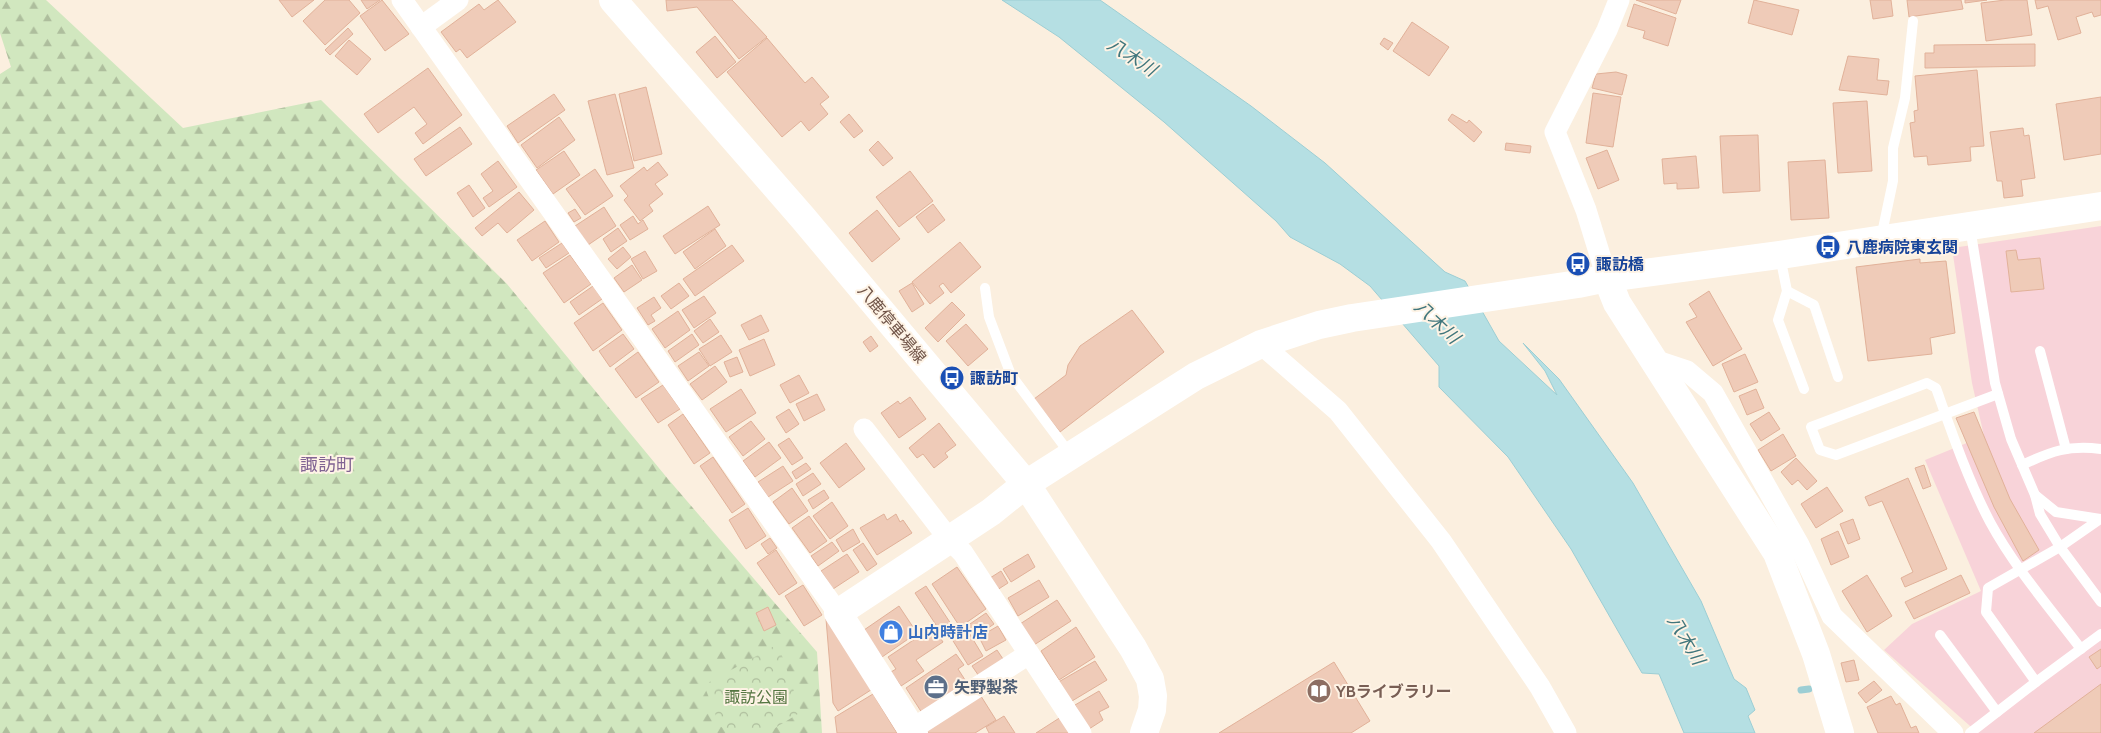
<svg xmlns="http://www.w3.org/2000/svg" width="2101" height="733" font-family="Cabin,'Noto Sans JP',sans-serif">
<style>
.medical{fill:#f8d3d9}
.forest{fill:url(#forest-firs)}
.park{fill:url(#park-crowns)}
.water{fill:#b5dfe3;stroke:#9cced4}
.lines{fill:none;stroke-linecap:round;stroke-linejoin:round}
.stream{stroke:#9cced4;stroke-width:7}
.building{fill:#efcbb8;stroke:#e1b199}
.lane{stroke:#fff;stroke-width:10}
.street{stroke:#fff;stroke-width:21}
.secondary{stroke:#fff;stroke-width:28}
.labels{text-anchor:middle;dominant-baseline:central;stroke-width:4;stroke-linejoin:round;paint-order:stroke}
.transit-label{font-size:16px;font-weight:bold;fill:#164399;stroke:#fef3e5;text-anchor:start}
.street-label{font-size:16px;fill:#705448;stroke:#fef3e5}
.shop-label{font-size:16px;font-weight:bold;fill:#366cbe;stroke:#fef3e5;text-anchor:start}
.service-label{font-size:16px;font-weight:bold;fill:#4e5e75;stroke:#fef3e5;text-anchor:start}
.education-label{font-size:16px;font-weight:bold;fill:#785e54;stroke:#fef3e5;text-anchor:start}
.park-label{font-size:16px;fill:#547641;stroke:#fef3e5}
.water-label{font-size:18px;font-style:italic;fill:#40767c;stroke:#fef3e5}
.neighbourhood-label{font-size:18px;fill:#816493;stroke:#fef3e5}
</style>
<defs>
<pattern id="forest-firs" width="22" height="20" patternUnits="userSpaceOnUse" patternTransform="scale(1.25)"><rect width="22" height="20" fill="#d1e7bf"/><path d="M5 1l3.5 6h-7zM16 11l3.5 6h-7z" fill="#aebe9d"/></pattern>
<pattern id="park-crowns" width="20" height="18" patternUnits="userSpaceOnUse" patternTransform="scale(1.25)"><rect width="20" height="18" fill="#d1e7bf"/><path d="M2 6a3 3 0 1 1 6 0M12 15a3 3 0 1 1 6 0" fill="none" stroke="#aebe9d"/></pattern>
</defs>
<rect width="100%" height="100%" fill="#fbefdf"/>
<!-- medical -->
<polygon class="medical" points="2101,226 2101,733 1978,733 1884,650 1912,624 1981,591 1925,460 1984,436 1972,383 1952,248"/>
<!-- forest -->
<polygon class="forest" points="0,0 46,0 183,128 321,100 507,284 668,479 817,652 822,733 0,733 0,74 11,67 0,33"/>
<!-- park -->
<polygon class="park" points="778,644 801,712 767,733 731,733 720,726 704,685"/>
<!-- water -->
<polygon class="water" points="1002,0 1100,0 1251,106 1325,163 1445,272 1465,281 1499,341 1557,395 1545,371 1523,343 1559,379 1633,483 1701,601 1734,679 1746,688 1755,710 1748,716 1755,733 1684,733 1659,674 1642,673 1571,549 1508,457 1439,387 1439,366 1370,286 1340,264 1290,237 1276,221 1164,122 1059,37"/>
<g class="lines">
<!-- stream -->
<polyline class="stream" points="1801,690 1809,689"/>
</g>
<!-- building -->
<g class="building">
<polygon points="279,0 314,0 292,17"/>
<polygon points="325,0 349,0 360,13 325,45 303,21"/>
<polygon points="361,0 380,0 367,9"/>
<polygon points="382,0 409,34 385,51 360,16"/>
<polygon points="498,0 516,22 467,58 460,49 456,52 441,32 479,4 484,10"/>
<polygon points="666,0 732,0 767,37 739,59 697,7 667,11"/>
<polygon points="1636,0 1681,0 1676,14"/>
<polygon points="1754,0 1799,10 1792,35 1748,23"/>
<polygon points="1870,0 1891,0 1893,16 1873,19"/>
<polygon points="1907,0 1961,0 1963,9 1909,17"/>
<polygon points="1965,0 1987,0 1965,3"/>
<polygon points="2005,0 2027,0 2032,35 1986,41 1981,3"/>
<polygon points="2035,0 2101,0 2101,15 2094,17 2092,12 2076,17 2081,33 2058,40 2048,6 2037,9"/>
<polygon points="1634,4 1676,18 1668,46 1643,38 1645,31 1627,26"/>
<polygon points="1412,22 1449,47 1429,76 1393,51"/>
<polygon points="348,28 353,34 330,55 325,50"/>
<polygon points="715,36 736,62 717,78 696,52"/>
<polygon points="767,38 805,83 812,77 829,97 820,104 828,114 809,131 801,121 782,137 727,72"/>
<polygon points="1384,38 1393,43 1388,50 1380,44"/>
<polygon points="349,40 371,59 357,75 335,56"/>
<polygon points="2035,44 2035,66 1925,68 1925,53 1934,53 1934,45"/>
<polygon points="1848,56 1879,59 1877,80 1889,81 1887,95 1839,90"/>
<polygon points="428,68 462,115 423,144 415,133 427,124 414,107 378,133 364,114"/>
<polygon points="1977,70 1984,146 1970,147 1971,161 1928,165 1927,156 1914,157 1910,123 1915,122 1914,111 1918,110 1915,76"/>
<polygon points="1616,72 1627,75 1622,95 1592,88 1596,74"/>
<polygon points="646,87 662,154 634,161 619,94"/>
<polygon points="1593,93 1621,97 1613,147 1586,143"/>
<polygon points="554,94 565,110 518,143 507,126"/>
<polygon points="615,94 634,168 607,175 588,101"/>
<polygon points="2101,97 2101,154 2064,160 2056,104"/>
<polygon points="1867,101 1872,171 1838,173 1833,103"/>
<polygon points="849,114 863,131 854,138 840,122"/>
<polygon points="1452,114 1467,123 1469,120 1482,132 1474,142 1448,120"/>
<polygon points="559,117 575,140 537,168 521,145"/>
<polygon points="460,127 472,144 426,176 414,159"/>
<polygon points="2023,128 2024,136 2029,135 2035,178 2021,180 2023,196 2004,198 2002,181 1997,181 1990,132"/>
<polygon points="1758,135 1760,191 1723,193 1720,136"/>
<polygon points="878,141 893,158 883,166 869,150"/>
<polygon points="1506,143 1531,146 1530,153 1505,150"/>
<polygon points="1607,150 1619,180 1598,189 1586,158"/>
<polygon points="564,151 580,175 553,194 536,170"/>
<polygon points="1696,156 1699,188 1677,189 1677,183 1664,184 1662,159"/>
<polygon points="1825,160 1829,218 1791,220 1788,162"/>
<polygon points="498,161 517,187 489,207 483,198 493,191 481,174"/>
<polygon points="658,162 668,175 655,184 663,194 649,205 653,211 640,221 624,200 628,196 620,186 644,167 647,171"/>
<polygon points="595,169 613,196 585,215 566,189"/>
<polygon points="910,171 933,201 899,227 876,197"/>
<polygon points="469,185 485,208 473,217 457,193"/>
<polygon points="519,192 534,210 507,233 498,223 482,236 475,228"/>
<polygon points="933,204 945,220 928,233 916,217"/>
<polygon points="708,206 720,225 675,254 663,236"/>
<polygon points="604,207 616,226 588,245 575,226"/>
<polygon points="575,209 581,218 574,222 568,213"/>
<polygon points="877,210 900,239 872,262 849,233"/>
<polygon points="633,216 638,224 643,220 648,229 630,240 620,225"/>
<polygon points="545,221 559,242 532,261 517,240"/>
<polygon points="618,228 627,241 611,252 603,239"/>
<polygon points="715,229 726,246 695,269 683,252"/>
<polygon points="960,242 981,267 951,293 943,283 939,286 944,293 930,304 912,282"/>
<polygon points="562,243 569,253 546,268 539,258"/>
<polygon points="732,245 744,261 695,296 683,279"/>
<polygon points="623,247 631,257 617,269 608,259"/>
<polygon points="2016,250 2018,260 2040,258 2044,289 2011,292 2006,251"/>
<polygon points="645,251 657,271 643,279 631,259"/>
<polygon points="570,255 591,284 564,303 543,273"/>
<polygon points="1920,259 1920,263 1946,261 1955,333 1930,338 1932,354 1868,361 1856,267"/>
<polygon points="632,265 642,280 624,292 614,278"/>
<polygon points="679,283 689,296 671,309 661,296"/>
<polygon points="912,283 924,304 912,312 899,291"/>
<polygon points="593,286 602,299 579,315 570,302"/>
<polygon points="1709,291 1742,349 1713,366 1686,322 1697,317 1689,304"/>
<polygon points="704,296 716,313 694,328 682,310"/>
<polygon points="654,297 661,308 651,315 655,321 648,325 637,308"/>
<polygon points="952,302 965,315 938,342 925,328"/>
<polygon points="603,303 622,330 593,351 574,323"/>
<polygon points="1132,310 1164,352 1060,432 1034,399 1066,375 1068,365 1080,346"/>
<polygon points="678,311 690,330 665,348 652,329"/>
<polygon points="761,315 769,331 749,340 741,325"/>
<polygon points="710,319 719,332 703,343 694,331"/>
<polygon points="966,324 988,349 968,366 946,341"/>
<polygon points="623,334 634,349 610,367 599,351"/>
<polygon points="692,334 699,345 675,362 668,351"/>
<polygon points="721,335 732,352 710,366 699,349"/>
<polygon points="871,336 878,346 870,352 863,342"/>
<polygon points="764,339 775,365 750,376 739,350"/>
<polygon points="638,352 659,382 636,398 615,369"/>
<polygon points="699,352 709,366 688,381 678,366"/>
<polygon points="1745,354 1758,382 1734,392 1722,364"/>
<polygon points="737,357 743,372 730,377 724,362"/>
<polygon points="715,366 727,382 702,400 690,384"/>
<polygon points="799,375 809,393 790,403 780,385"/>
<polygon points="663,385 680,409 658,423 641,399"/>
<polygon points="741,389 756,413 726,432 710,409"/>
<polygon points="1756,389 1764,408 1747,415 1739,396"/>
<polygon points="817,394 825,410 804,421 796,404"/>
<polygon points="910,397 926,419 899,438 881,413 898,401 900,404"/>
<polygon points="789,409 799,424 786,433 776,417"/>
<polygon points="1769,412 1780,429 1761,441 1750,424"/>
<polygon points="1974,412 2010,499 2039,550 2023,561 1994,507 1956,418"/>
<polygon points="683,414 710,453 694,464 668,425"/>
<polygon points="751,421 765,439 743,456 729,437"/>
<polygon points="939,423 956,445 945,453 948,457 934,468 923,454 917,458 909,448"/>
<polygon points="1783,434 1796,456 1771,471 1758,450"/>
<polygon points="789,438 803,458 792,465 778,445"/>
<polygon points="769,442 781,458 755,477 743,461"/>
<polygon points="846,443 865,469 839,488 820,463"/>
<polygon points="713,457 745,504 732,513 700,466"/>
<polygon points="1796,458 1817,481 1807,490 1798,480 1792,485 1781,472"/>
<polygon points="806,463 811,469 796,479 792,472"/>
<polygon points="1924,465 1931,486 1923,489 1915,468"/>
<polygon points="783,466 793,481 768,497 758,482"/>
<polygon points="813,473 821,484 803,496 796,484"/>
<polygon points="1908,478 1947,569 1905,587 1901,578 1913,572 1882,501 1869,506 1865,497"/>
<polygon points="1827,487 1843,511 1816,528 1801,504"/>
<polygon points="792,488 808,511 789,524 773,502"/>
<polygon points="824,490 829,498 813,509 808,500"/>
<polygon points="832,502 848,526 830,539 813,516"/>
<polygon points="748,508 766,536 746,549 729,520"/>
<polygon points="884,514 887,520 896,514 900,522 903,520 912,533 877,555 860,528"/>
<polygon points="809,516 827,541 810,553 792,528"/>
<polygon points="1853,519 1860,539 1848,544 1840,524"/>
<polygon points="853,529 860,542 843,552 836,540"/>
<polygon points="1838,531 1849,557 1831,565 1821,539"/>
<polygon points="770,538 777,548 768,554 761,544"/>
<polygon points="832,542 839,551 818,566 811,556"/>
<polygon points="863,543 877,564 867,571 853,550"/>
<polygon points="776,550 797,583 779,595 757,563"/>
<polygon points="847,554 859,572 833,589 821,571"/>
<polygon points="1028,554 1035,567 1011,582 1003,569"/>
<polygon points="957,567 986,609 960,627 932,584"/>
<polygon points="1001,571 1008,583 997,590 990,578"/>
<polygon points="1867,575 1892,616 1867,632 1842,591"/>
<polygon points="1961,575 1970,593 1914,619 1905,602"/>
<polygon points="1039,580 1049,597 1018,616 1008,598"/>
<polygon points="803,585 822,615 804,626 785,596"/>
<polygon points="926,586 955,630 944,637 915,593"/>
<polygon points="1057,600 1071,621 1034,645 1020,624"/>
<polygon points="899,606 917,633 882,657 864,630"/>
<polygon points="768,607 776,625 764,631 756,613"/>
<polygon points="986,613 994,624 975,637 967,626"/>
<polygon points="829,618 874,688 838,711 833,703 826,619"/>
<polygon points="965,626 983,656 968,665 950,636"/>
<polygon points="998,626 1006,640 986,651 979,637"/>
<polygon points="933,627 943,642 916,660 924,671 901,686 891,672 896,669 888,657"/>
<polygon points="1076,627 1095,657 1059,680 1041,651"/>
<polygon points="2101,649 2101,666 2097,669 2089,657"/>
<polygon points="997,650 1005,662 981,679 972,666"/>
<polygon points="956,654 964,665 958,669 969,686 924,716 906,688"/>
<polygon points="1854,660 1859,680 1846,682 1841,663"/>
<polygon points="1095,661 1107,680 1067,704 1055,684"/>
<polygon points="1334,662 1370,721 1351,733 1219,733"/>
<polygon points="1874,681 1882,690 1866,703 1858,693"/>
<polygon points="2101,684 2101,733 2034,733"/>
<polygon points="1099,691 1109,707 1099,712 1103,720 1089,729 1075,705"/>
<polygon points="979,693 996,720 975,733 928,733 925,727"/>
<polygon points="873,694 897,733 837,733 835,717"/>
<polygon points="1891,696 1896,705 1900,703 1911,728 1916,726 1919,733 1878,733 1867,707"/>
<polygon points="1004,716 1015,733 989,733 986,727"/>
<polygon points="1061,717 1072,733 1036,733"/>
</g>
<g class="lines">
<!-- lane -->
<g class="lane">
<polyline points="1970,227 1995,383 2011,439 2035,495 2040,514 2060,547 2101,602"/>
<polyline points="1881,238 1893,181 1893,148 1905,98 1913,21"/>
<polyline points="1780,256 1787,291 1778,320 1804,389"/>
<polyline points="985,288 989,317 1011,375 1070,454"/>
<polyline points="1787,291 1814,305 1838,377"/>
<polyline points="2040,351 2066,449"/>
<path d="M1998,394L1836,455L1820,450L1811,427L1927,383L1936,388C1952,433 1968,480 1990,522C2015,568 2050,608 2081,649"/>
<path d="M2022,465C2052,451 2068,445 2101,449"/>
<polyline points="2035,495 2056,512 2101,519"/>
<polyline points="1940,635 1997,712"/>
<polyline points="2036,682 2101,634"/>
<polyline points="1970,733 2036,682 1986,612 1988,588 2060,547 2100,519"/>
</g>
<!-- street -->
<g class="street">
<polyline points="402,0 838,613"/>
<polyline points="421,27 458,0"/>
<polyline points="1607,278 1586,210 1555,132 1607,30 1619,0"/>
<polyline points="1261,344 1338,411 1441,541 1540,687 1566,733"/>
<polyline points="1654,360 1687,371 1713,393 1799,545 1832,616 1953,733"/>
<polyline points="864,429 949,539 963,553 1081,733"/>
<polyline points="912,729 1029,654"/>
</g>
<!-- secondary -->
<g class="secondary">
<polyline points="613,0 803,218 1026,484 1133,648 1150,679 1153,696 1152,710 1144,733"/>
<polyline points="1607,278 1617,303 1777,553 1816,654 1840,733"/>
<polyline points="914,733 838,613 991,512 1026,484 1196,376 1261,344 1319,325 1352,318 1578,284 1607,278 1780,255 2101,206"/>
</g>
</g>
<!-- icons -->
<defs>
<symbol id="bus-disc" viewBox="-11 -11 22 22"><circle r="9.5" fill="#1a4fb4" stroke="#fef3e5"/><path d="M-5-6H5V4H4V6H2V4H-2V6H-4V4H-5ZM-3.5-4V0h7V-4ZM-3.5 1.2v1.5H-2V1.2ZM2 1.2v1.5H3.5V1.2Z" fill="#fff"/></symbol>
<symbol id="shop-disc" viewBox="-11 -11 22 22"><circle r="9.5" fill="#3f7fe0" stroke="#fef3e5"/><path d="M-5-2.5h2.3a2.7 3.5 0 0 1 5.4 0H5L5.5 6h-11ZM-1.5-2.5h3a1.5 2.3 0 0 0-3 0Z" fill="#fff"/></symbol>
<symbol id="office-disc" viewBox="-11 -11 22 22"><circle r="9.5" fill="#5c6f8a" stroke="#fef3e5"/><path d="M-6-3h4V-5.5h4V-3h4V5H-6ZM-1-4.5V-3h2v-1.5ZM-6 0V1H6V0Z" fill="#fff"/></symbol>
<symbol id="library-disc" viewBox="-11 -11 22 22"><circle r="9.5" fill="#8d6e63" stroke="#fef3e5"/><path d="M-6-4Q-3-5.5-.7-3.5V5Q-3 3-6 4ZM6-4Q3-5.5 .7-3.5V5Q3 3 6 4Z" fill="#fff"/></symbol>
</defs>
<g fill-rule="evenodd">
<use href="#bus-disc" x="1814" y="233" width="28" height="28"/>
<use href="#bus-disc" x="1564" y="250" width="28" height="28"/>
<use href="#bus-disc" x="938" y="364" width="28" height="28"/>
<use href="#shop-disc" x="877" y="618" width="28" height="28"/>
<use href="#office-disc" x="922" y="673" width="28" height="28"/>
<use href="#library-disc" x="1305" y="677" width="28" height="28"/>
</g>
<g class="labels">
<!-- transit labels -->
<g class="transit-label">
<text x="1846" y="247">八鹿病院東玄関</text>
<text x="1596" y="264">諏訪橋</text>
<text x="970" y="378">諏訪町</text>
</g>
<!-- street labels -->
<g class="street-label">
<text transform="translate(892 324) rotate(50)">八鹿停車場線</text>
</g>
<!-- shop labels -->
<g class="shop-label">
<text x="908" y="632">山内時計店</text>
</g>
<!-- service labels -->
<g class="service-label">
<text x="954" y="687">矢野製茶</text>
</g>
<!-- education labels -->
<g class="education-label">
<text x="1336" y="691">YBライブラリー</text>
</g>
<!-- park labels -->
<g class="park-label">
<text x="756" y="697">諏訪公園</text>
</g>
<!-- water labels -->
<g class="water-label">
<text transform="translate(1132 57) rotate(33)">八木川</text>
<text transform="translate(1437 322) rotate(43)">八木川</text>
<text transform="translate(1686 640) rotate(59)">八木川</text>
</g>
<!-- neighbourhood labels -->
<g class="neighbourhood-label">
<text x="327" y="465">諏訪町</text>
</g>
</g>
</svg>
